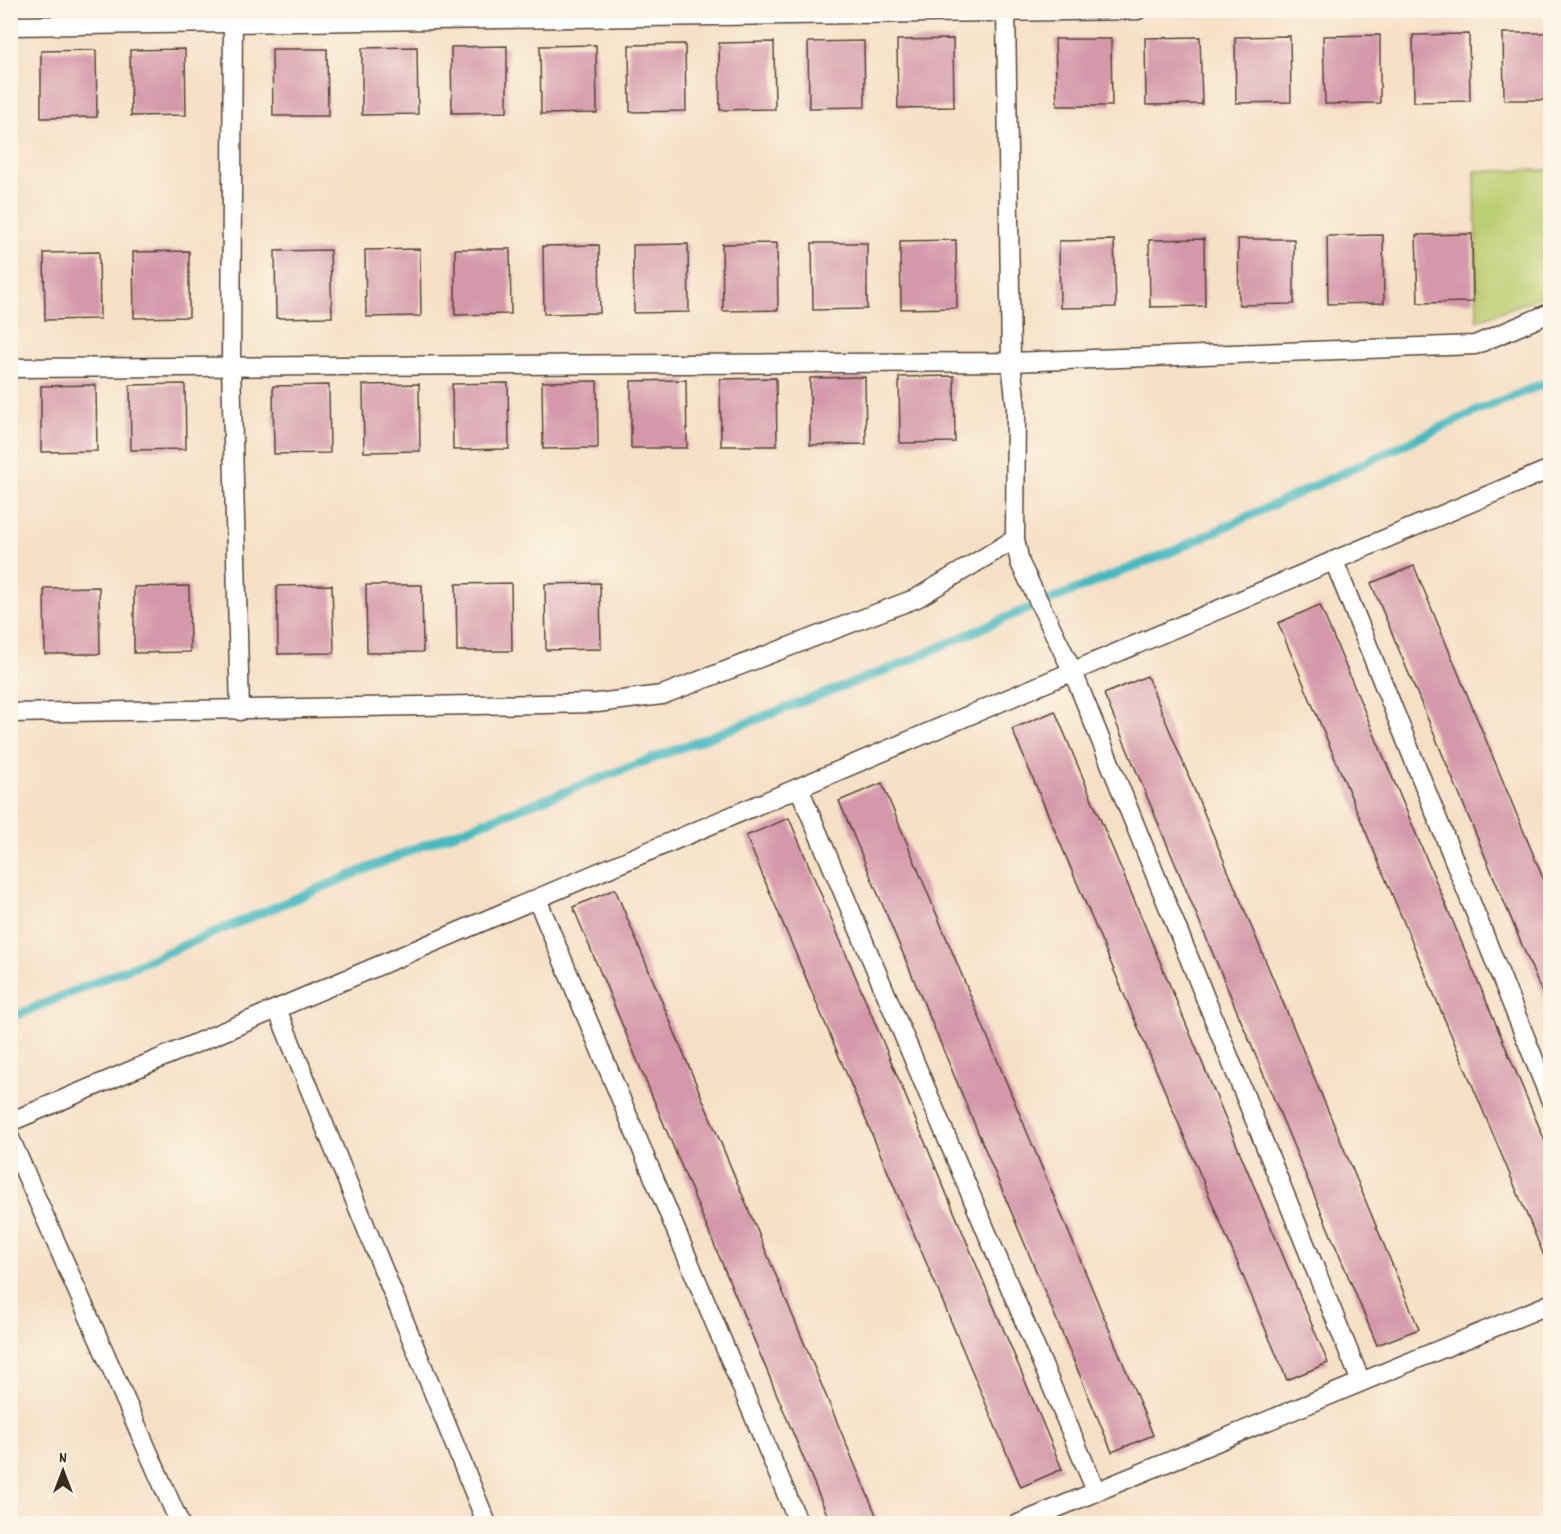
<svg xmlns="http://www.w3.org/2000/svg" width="1561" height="1534" font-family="Dekko,sans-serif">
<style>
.green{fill:#bbce72;stroke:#7b7c48;stroke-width:1.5}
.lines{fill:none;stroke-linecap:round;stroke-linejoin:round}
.stream{stroke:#49b9c0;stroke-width:9}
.building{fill:#d498aa}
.service-casing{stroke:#574537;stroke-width:21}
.service{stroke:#fff;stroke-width:18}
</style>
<rect width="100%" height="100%" fill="#fcf5e5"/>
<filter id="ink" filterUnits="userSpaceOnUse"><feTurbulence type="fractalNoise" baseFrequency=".0167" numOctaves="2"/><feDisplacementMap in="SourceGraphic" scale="12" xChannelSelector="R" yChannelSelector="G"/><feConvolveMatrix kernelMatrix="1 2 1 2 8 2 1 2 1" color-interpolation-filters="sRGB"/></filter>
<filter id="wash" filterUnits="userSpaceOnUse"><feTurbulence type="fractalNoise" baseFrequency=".008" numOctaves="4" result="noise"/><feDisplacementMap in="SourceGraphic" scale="24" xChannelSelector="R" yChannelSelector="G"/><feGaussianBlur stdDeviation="1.35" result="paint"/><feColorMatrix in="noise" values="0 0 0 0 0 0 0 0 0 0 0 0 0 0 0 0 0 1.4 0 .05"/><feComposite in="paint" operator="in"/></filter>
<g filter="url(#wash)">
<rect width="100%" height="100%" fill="#f5e0c6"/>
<!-- green -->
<polygon class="green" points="1550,170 1550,293 1477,321 1475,171"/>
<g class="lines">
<!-- stream -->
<polyline class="stream" points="10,1018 421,846 897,666 1005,618 1173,551 1479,410 1550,381"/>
</g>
<g id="blocks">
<!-- building -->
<g class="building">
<polygon points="1503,33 1550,33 1550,100 1504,100"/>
<polygon points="1469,34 1470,101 1414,102 1413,35"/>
<polygon points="1380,35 1380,103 1325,104 1323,36"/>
<polygon points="1290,36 1291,102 1236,103 1235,37"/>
<polygon points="1200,37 1202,104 1146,105 1145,38"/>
<polygon points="953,39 954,107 898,108 897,40"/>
<polygon points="1055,39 1111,39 1112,106 1057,106"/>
<polygon points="864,41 865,107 809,108 808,42"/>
<polygon points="774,42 775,109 720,110 719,43"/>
<polygon points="685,44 686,111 630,112 629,45"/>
<polygon points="596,45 597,113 541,114 540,46"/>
<polygon points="507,46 507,112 452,113 451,47"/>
<polygon points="417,47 418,114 362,115 362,48"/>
<polygon points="185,49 186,115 131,116 130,50"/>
<polygon points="272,49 327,49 328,116 273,116"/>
<polygon points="96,50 97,117 41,118 41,51"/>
<polygon points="1472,234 1473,302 1418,303 1416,235"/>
<polygon points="1383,235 1384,303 1328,304 1327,236"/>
<polygon points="1204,239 1205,306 1150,307 1149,240"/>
<polygon points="1238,239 1294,239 1294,304 1239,305"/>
<polygon points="956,240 957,308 901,309 900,241"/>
<polygon points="1114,240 1116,307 1060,308 1059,241"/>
<polygon points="777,243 778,310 723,311 722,244"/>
<polygon points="812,243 867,243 867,309 813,310"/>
<polygon points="688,244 689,312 634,313 633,245"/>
<polygon points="599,245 600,313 544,314 543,246"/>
<polygon points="420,249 421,316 366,317 365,250"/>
<polygon points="455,249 510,249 511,314 455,315"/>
<polygon points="330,250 332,317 276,318 275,251"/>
<polygon points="189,251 189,317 134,318 133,252"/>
<polygon points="99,252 100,319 45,320 44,253"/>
<polygon points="954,376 955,442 900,443 899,377"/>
<polygon points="865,377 866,444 810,445 810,378"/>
<polygon points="776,378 777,446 721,446 720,379"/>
<polygon points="686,380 687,448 631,448 631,381"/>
<polygon points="597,381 598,448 543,449 542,382"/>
<polygon points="508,383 509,449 453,450 452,384"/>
<polygon points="185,384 186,449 131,450 130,385"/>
<polygon points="419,384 420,451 364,452 363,385"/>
<polygon points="96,385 97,451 41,452 41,386"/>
<polygon points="329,385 330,453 274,454 273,386"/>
<polygon points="1414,566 1550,895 1550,1012 1371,583"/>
<polygon points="511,583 512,651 457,651 456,584"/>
<polygon points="600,583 601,649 546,650 545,584"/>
<polygon points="332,585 334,653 278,654 277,586"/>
<polygon points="366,585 422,585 423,652 367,653"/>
<polygon points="189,586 190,652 134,653 134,587"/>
<polygon points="99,587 100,654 45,654 44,588"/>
<polygon points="1320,605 1550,1153 1550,1270 1278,623"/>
<polygon points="1147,676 1419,1329 1377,1345 1104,694"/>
<polygon points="1055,711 1328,1363 1287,1380 1012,729"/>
<polygon points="882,783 1153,1435 1112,1452 839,801"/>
<polygon points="789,818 1062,1469 1021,1487 746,836"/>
<polygon points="615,889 857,1470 880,1524 831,1524 573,907"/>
</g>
</g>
</g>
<g filter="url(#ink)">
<use href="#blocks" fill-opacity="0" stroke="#574537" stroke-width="1.5"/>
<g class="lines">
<defs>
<g id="service">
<polyline points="1006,10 1011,362 1016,408 1015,539 1020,563 1073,672 1361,1382"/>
<polyline points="233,11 231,365 240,711"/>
<polyline points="10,26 1138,10"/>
<polyline points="10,368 1011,362 1475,345 1550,313"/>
<polyline points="1334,561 1550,1099"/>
<polyline points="10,713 597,703 662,695 917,598 1015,539"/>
<polyline points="799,788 1096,1491"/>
<polyline points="537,899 799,1524"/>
<polyline points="277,1009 487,1524"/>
<polyline points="10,1122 1550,469"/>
<polyline points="10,1138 180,1524"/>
<polyline points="1018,1524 1550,1304"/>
</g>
</defs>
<!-- service casing -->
<use href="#service" class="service-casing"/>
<!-- service -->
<use href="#service" class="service"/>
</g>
</g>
<!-- margin -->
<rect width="1561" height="1534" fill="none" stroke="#fcf5e5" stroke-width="36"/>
<!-- north arrow -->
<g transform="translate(63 1471)" stroke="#fcf5e5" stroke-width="4.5" paint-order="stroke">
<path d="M0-4.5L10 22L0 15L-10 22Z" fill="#3b2a1e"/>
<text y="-9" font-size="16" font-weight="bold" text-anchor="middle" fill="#3b2a1e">N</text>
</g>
</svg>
